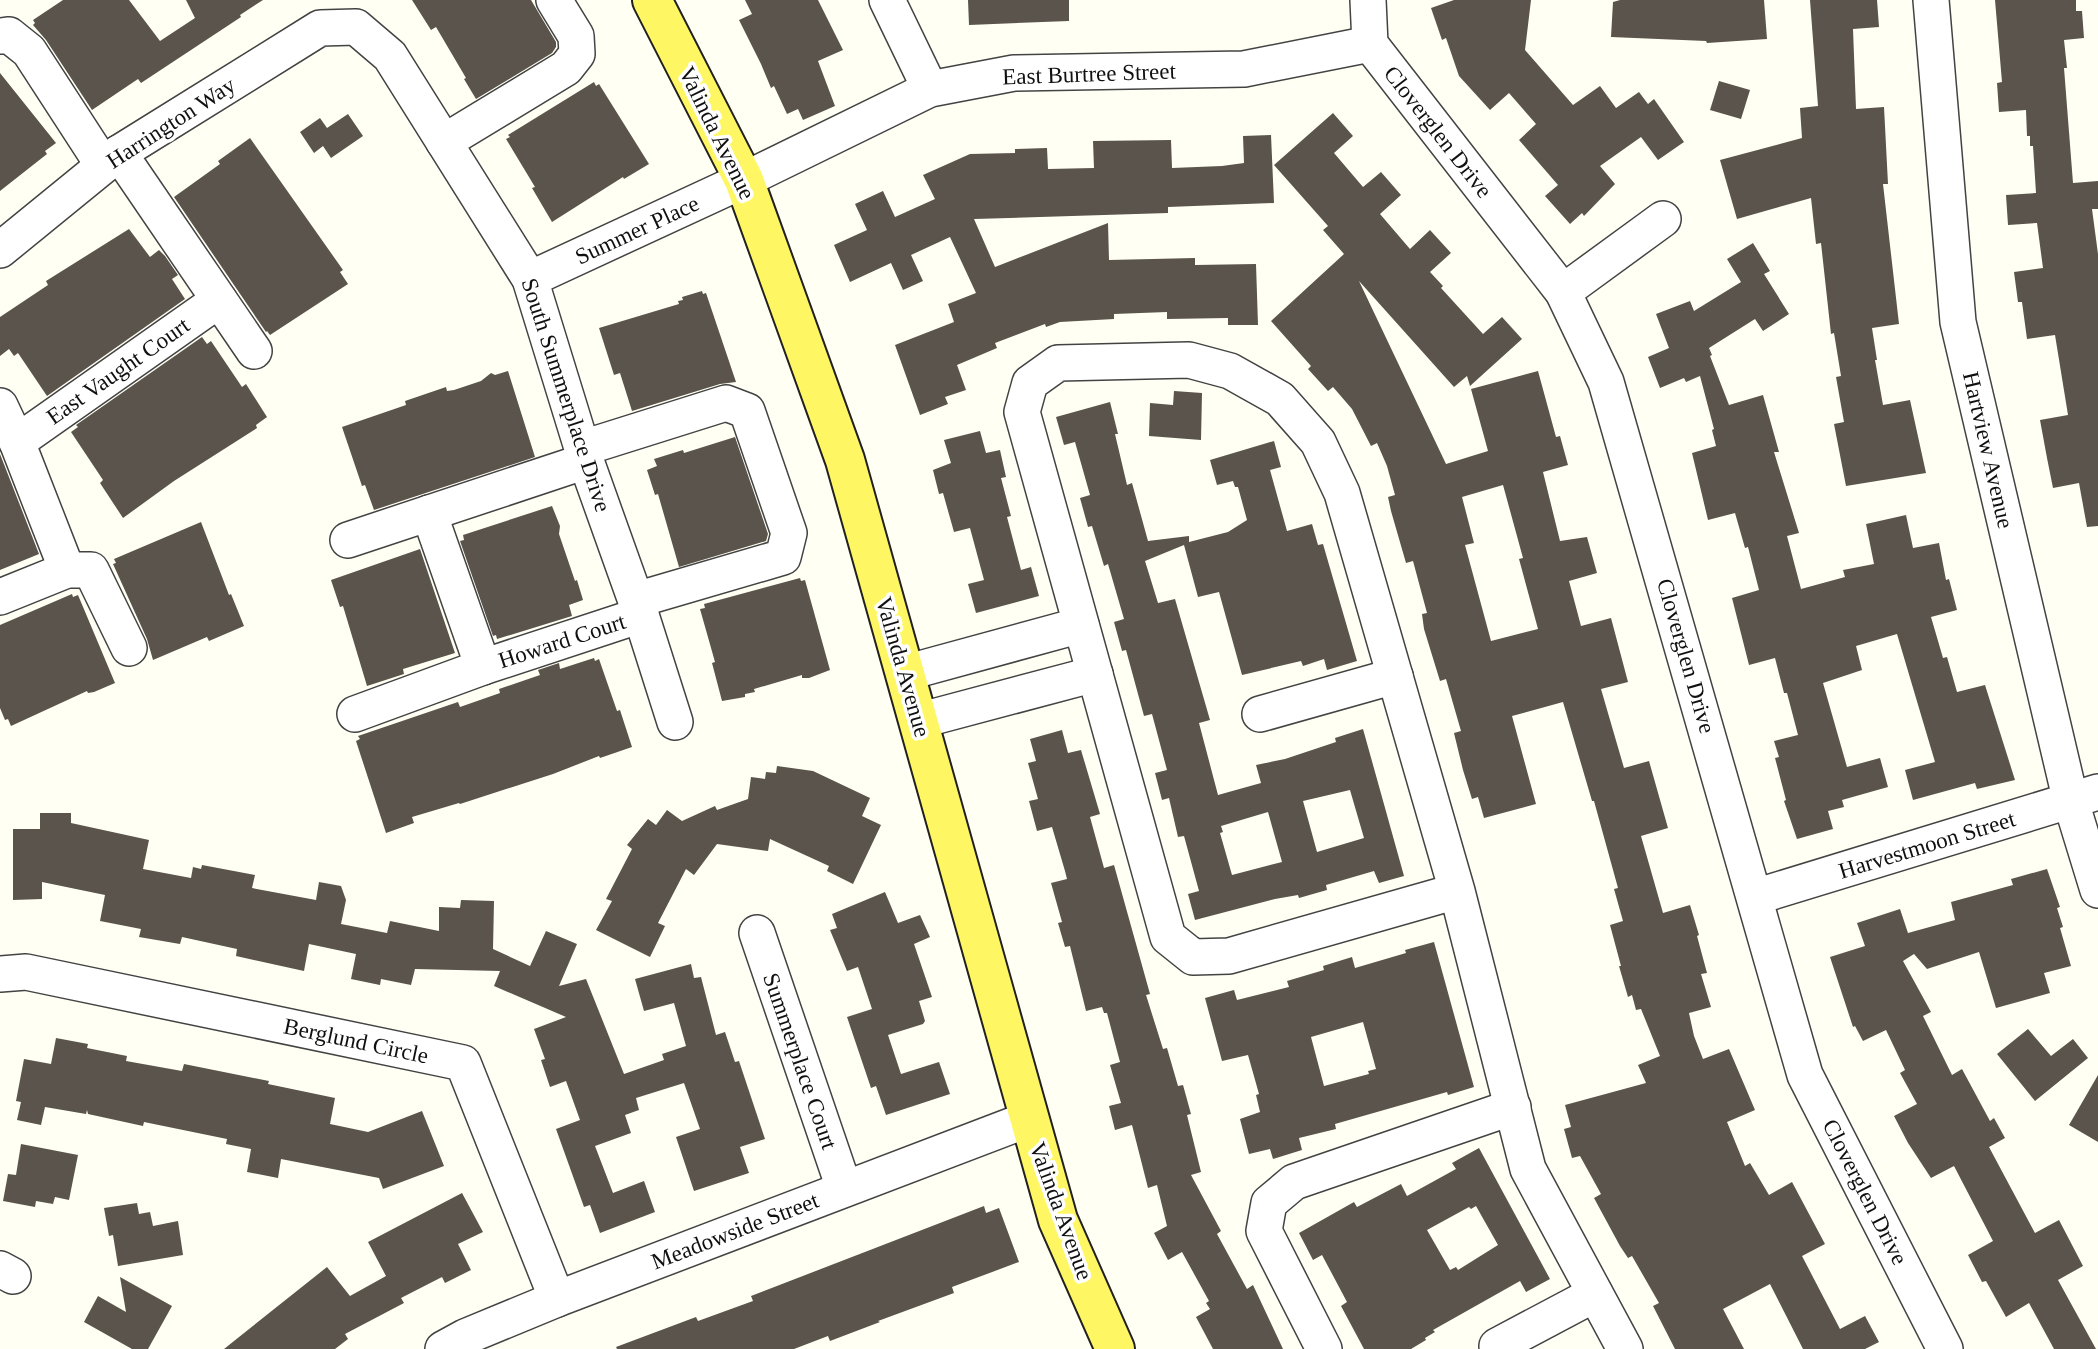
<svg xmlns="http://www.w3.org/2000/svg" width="2098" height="1349" font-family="'Times New Roman',serif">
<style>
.building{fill:#5a544c;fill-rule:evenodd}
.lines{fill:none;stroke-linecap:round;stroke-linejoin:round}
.minor-casing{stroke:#434343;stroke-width:38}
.major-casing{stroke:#212121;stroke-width:42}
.minor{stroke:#fff;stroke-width:35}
.major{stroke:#fff664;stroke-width:38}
.labels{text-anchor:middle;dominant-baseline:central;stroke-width:7;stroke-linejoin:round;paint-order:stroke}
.street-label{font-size:23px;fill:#101010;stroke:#fff}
</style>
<rect width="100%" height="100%" fill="#fffff3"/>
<!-- building -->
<g class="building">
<polygon points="63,0 129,0 160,41 195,18 186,0 263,0 240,15 241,17 141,83 138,79 92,110 46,40 33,25 35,23 33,20"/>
<polygon points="412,0 531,0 556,42 556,47 552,53 476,99 464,79 466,78 436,27 431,30"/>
<polygon points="745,0 818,0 843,50 818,61 835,106 803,120 798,109 787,114 774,86 771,88 761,64 739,20 752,14"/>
<polygon points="968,0 1069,0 1069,21 969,25"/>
<polygon points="1454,0 1531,0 1525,50 1573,105 1600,86 1616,108 1639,92 1648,104 1654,99 1684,142 1658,160 1641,137 1600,166 1615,184 1584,216 1582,213 1570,224 1545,196 1558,185 1519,140 1536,124 1509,93 1490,110 1459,76 1446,38 1442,40 1431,8"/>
<polygon points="1620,0 1764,0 1767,39 1707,43 1706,41 1611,37 1613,2"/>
<polygon points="1810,0 1877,0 1879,27 1853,29 1856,109 1884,107 1888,184 1883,184 1899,324 1872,328 1877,360 1875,360 1883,405 1910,400 1926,473 1846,486 1834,424 1844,422 1836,377 1841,376 1834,333 1831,334 1821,243 1816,244 1811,198 1737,219 1720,160 1802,138 1800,108 1818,106"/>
<polygon points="1995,0 2076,0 2076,11 2082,11 2084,38 2064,40 2067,68 2064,68 2073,183 2098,181 2098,209 2092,209 2098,254 2098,526 2087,527 2079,483 2053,488 2047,458 2040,420 2068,415 2055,335 2027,339 2022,302 2018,302 2014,272 2043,268 2037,223 2008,225 2006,195 2036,193 2033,146 2030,146 2030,136 2027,136 2026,110 1999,112 1997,83 2002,82"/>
<polygon points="0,73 56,143 45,151 47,154 0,191"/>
<polygon points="1719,81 1750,90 1741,119 1710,110"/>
<polygon points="594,82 596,86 599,84 649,164 624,179 623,177 552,222 532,188 535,187 506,139 510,137 508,135"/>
<path d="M1333,113L1353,136L1334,153L1363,187L1381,172L1401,195L1380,214L1410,249L1430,230L1451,253L1430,272L1443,286L1441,288L1483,334L1502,317L1522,339L1470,386L1467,376L1454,387L1359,281L1446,464L1488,451L1471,389L1538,371L1556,437L1560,436L1568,465L1543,472L1560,541L1587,537L1597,573L1569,581L1581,626L1611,618L1628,682L1601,689L1624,768L1649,761L1668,828L1641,836L1663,913L1690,905L1699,935L1697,936L1707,973L1701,974L1711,1007L1689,1013L1694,1036L1703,1059L1729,1049L1755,1110L1727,1122L1745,1166L1750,1163L1769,1195L1792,1182L1825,1244L1802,1256L1840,1329L1865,1316L1879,1342L1865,1349H1803L1770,1284L1723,1309L1744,1349H1675L1653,1306L1659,1303L1632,1256L1628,1258L1620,1246L1594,1198L1601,1194L1580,1156L1572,1158L1564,1129L1571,1127L1565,1105L1646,1083L1638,1065L1660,1056L1641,1009L1636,1010L1632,995L1628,997L1619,966H1621L1610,925L1623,921L1614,889L1618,888L1594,801H1592L1563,702L1512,716L1536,804L1484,818L1478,797L1472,799L1463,770L1454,733L1461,731L1446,679L1440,681L1424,629L1422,614L1427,613L1413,561L1406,563L1391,511L1388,497L1395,495L1387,466L1377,443L1371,446L1352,409L1333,387L1328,391L1308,369L1311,366L1271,321L1344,254L1323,230L1328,226L1274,165ZM1503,485L1523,558L1519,559L1538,629L1491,641L1465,545L1474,543L1462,497Z"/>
<polygon points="348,114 363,136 331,158 323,146 314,153 300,132 320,118 327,128"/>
<polygon points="1271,135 1274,203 1168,207 1168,213 974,219 995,267 1108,223 1109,260 1195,258 1195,265 1256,264 1258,325 1228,325 1228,318 1167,319 1167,312 1114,314 1114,319 1060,322 1046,327 1045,324 995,343 997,348 957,365 966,390 945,397 948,404 920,415 895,345 954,322 948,304 976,293 950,237 911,255 923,281 903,290 891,263 850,282 834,245 867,230 855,204 883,191 895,217 935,199 923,175 970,154 1015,153 1015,149 1047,148 1048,169 1094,168 1093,141 1171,140 1172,168 1222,166 1244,163 1243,136"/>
<polygon points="250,138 343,270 340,272 348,284 270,335 267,331 266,332 174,197 220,164 218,161"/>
<polygon points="129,229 150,257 159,250 165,256 178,275 172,279 185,299 47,396 18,353 14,356 9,349 0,356 0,317 48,285 46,281"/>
<polygon points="1753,243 1770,271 1764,274 1789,314 1763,331 1755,319 1709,348 1712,355 1710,356 1729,405 1763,395 1779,452 1774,452 1799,533 1787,536 1801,589 1845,577 1843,570 1874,564 1866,524 1906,515 1913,548 1939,543 1946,580 1949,579 1957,610 1931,617 1943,658 1947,657 1957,692 1985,685 2015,780 1977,789 1975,783 1913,800 1905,770 1935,762 1897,634 1856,646 1862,670 1823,683 1847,767 1880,758 1888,787 1842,800 1844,807 1828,811 1833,829 1797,839 1784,801 1786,800 1775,758 1779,757 1774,741 1798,735 1787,693 1784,693 1775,658 1749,665 1732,598 1759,590 1748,547 1745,548 1735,513 1708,520 1692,453 1716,446 1712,430 1714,429 1700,376 1686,382 1684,378 1660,388 1648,357 1669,348 1656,314 1690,301 1694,311 1741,282 1727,259"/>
<polygon points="702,291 703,294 706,293 736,382 720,384 632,411 620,373 614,375 599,328 679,304 678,301 683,300 682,297"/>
<polygon points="202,337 207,344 211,341 242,387 246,384 267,417 256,425 257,428 174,481 123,518 100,483 103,480 71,432 78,427 76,425"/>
<polygon points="508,371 535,457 374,510 365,485 362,486 342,427 406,405 405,401 446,387 447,391 454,390 481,381 491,373 495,375"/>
<polygon points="1174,391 1202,393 1201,440 1149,436 1150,403 1173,405"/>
<path d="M1110,402L1118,434H1115L1127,485L1132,483L1148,541L1189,536V542L1228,532L1247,520L1238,487H1235L1233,481L1217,485L1210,460L1274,441L1281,467L1270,470L1287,531L1312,524L1318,545L1323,544L1357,661L1327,670L1324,659L1303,666L1301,661L1242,675L1219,592L1198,597L1184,545L1145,561L1158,603L1175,599L1210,720L1199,723L1218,795L1261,783L1256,765L1285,759L1336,742L1335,738L1363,729L1404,876L1379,883L1374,871L1326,885L1327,890L1299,898L1298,895L1275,899L1195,920L1188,894L1199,891L1184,836L1178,837L1169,798L1162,800L1155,773L1167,770L1152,714L1144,716L1126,650L1122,651L1114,622L1124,619L1108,564L1104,566L1092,526L1088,527L1080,498L1090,495L1075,442L1064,445L1056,417ZM1350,790L1364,838L1317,852L1303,801ZM1268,812L1282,862L1232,875L1220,833L1223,832L1221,826Z"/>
<polygon points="980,431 986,453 1000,450 1006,477 1001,478 1011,516 1007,517 1021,570 1031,567 1039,596 976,613 968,584 984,580 970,528 954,532 943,493 939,494 933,470 951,463 944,440"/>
<polygon points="735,437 768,534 766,541 679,567 658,494 655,495 647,470 657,466 654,459 683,450 684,453"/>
<polygon points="0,454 39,554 0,570"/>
<polygon points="552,506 560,526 559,534 575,581 577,580 583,600 569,605 572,616 497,639 496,635 493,636 460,541 464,540 463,535"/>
<polygon points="201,522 229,595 231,594 244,626 209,641 207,637 153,660 147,639 113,564 116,563 114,559"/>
<polygon points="420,549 455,653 403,669 404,674 367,686 343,606 340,607 331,580"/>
<polygon points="800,578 801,581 805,580 830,670 809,678 802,678 802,675 754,689 755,692 745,694 745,697 722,701 712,663 715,662 700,609 705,608 704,604"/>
<polygon points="72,594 73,597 78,595 115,683 94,692 88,693 87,691 11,726 8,719 5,720 0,708 0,625"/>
<polygon points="594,658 595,661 599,659 617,711 620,710 632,747 600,758 599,756 553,774 460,804 459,803 412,817 414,823 386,833 356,741 360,739 358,736 458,702 460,707 500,693 499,689 540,675 538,670 559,663 560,669"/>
<polygon points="1062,730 1068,753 1081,750 1100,814 1090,817 1104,868 1114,865 1150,994 1146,995 1163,1049 1167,1048 1178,1086 1183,1085 1191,1114 1187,1115 1201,1172 1191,1175 1221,1231 1217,1234 1247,1289 1253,1285 1283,1349 1213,1349 1196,1317 1210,1309 1206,1303 1209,1301 1182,1252 1168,1260 1154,1233 1167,1226 1157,1185 1148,1188 1132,1125 1115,1130 1109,1106 1121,1103 1110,1065 1120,1062 1107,1013 1104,1013 1102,1007 1086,1011 1070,946 1065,947 1058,923 1062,922 1051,883 1067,879 1065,871 1052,827 1037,831 1029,801 1038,799 1028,763 1036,761 1030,739"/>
<polygon points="777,766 813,771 870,798 862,816 881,825 853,884 827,871 829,866 770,839 768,851 717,844 694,875 686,869 658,923 665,926 650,957 596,930 612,901 606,899 632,849 627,845 648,819 656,825 667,810 682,821 715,806 717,810 748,799 751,777 765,779 766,772 776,773"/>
<polygon points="40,813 71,813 71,823 149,840 143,869 191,878 193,867 201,869 202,865 255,875 252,888 316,900 319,882 341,886 346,900 341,924 387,933 390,921 439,931 439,907 460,908 461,900 494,901 493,949 530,966 546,931 577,944 559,986 586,979 624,1074 664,1060 662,1054 686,1046 674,1003 644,1011 635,979 691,964 694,978 701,977 716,1035 725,1032 735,1062 739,1061 765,1139 740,1147 749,1173 694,1191 676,1137 700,1129 684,1083 636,1098 639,1110 625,1115 631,1133 595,1146 613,1193 644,1181 655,1212 600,1233 590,1205 584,1207 556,1129 580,1120 566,1081 550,1087 541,1060 545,1059 534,1029 566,1017 494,986 500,971 415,969 411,985 381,979 380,985 351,979 356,954 309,944 304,971 236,956 237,949 182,937 180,944 139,937 141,929 100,921 105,895 42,882 42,899 13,900 13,829 40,829"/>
<polygon points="2047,869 2060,907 2057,908 2063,927 2060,928 2071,966 2044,973 2050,993 1996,1008 1979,952 1927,969 1914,954 1903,961 1931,1012 1923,1016 1952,1075 1962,1069 1990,1121 1994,1118 2005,1138 1989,1147 2035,1233 2059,1220 2083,1266 2058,1280 2096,1349 2054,1349 2029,1303 2006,1317 1986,1281 1982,1282 1968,1255 1993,1241 1954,1166 1931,1178 1908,1143 1894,1116 1917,1104 1900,1073 1905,1070 1886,1030 1863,1041 1855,1026 1853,1027 1830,957 1865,946 1857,923 1900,909 1908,933 1955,920 1951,902 2013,885 2011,879"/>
<polygon points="885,892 898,923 920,915 930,937 914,944 932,997 919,1001 925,1021 923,1024 888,1035 901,1074 939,1062 950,1094 886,1115 876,1086 871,1088 847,1017 872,1009 858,967 847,971 830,930 837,928 832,914"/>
<path d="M1434,942L1474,1087L1448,1095L1447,1092L1335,1124L1336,1129L1299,1138L1302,1150L1273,1159L1270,1149L1249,1154L1240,1119L1260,1112L1256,1095L1259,1094L1248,1055L1222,1061L1205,998L1234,990L1237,1000L1289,987L1287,981L1324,970L1323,966L1352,957L1355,968L1406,953L1405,950ZM1363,1022L1376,1069L1368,1071L1369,1074L1324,1086L1311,1037Z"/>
<polygon points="2028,1029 2051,1056 2073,1039 2088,1058 2035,1101 1997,1054"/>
<polygon points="56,1038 88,1044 87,1048 127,1056 126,1061 182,1071 184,1064 269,1081 268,1084 335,1098 330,1124 368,1132 422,1111 444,1166 383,1189 379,1178 281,1159 278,1178 247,1172 251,1149 226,1144 227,1139 144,1122 143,1126 88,1114 87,1110 86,1114 45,1107 41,1125 17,1120 21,1102 16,1101 24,1059 51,1064"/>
<polygon points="2098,1075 2098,1142 2069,1125"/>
<polygon points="21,1144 78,1155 69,1200 55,1197 53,1204 36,1201 35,1207 3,1201 8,1174 16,1175"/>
<path d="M1479,1148L1550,1279L1526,1292L1520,1281L1433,1330L1435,1332L1425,1338L1426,1340L1411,1349H1364L1341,1306L1347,1302L1322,1255L1313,1260L1299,1233L1354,1202L1357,1207L1401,1184L1407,1196L1456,1169L1452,1163ZM1476,1206L1498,1245L1458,1270L1456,1267L1450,1270L1427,1230L1469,1207L1471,1209Z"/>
<polygon points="462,1193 483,1232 458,1244 471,1270 445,1283 442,1277 401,1298 404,1303 345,1334 348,1339 335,1349 224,1349 327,1267 350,1296 386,1276 368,1242"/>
<polygon points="137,1203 139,1214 150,1212 153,1226 178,1221 183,1255 118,1266 113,1235 109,1236 104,1208"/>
<polygon points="984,1206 986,1213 999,1208 1019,1262 952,1287 954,1293 878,1321 880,1322 830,1341 828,1336 794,1349 617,1349 616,1347 696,1317 698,1321 753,1301 751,1296"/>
<polygon points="120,1277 172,1306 148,1349 132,1349 84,1322 98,1296 126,1312"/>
</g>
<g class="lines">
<defs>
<g id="minor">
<polyline points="887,0 930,89"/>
<polyline points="1368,0 1370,44 1563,292 1606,382 1805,1075 1945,1349"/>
<polyline points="1931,0 1958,322 2071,802 2098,890"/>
<polyline points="0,36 9,35 29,51 103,165"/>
<polyline points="444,142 566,68 577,54 576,36 554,0"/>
<polyline points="119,153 254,351"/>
<polyline points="0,250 119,153 320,28 356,27 390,56 530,279 586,461 641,615 675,722"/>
<polyline points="530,279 744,180 930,89 1014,73 1244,69 1370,44"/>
<polyline points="1563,292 1663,219"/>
<polyline points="0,406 17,442 67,570"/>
<polyline points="17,442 219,300"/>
<polyline points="583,448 726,403 747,411 789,533 783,557 636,600"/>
<polyline points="429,513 483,667"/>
<polyline points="348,540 586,461"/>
<polyline points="0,597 67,570 91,570 129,648"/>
<polyline points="905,673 1081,625"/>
<polyline points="355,714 483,667 641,615"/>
<polyline points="1260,714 1395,676"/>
<polyline points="918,721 1095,674"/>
<polyline points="1457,891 1229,956 1193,957 1168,937 1022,412 1030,383 1058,363 1189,360 1230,371 1280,399 1318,442 1342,493 1457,891 1528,1169 1625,1349"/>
<polyline points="1755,897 2098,792"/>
<polyline points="757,933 844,1188"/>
<polyline points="0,974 26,972 463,1063 557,1299"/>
<polyline points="0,1269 13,1276"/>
<polyline points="1497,1346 1595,1294"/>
<polyline points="443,1349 465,1337 557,1299 1029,1119"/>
<polyline points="1324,1349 1264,1231 1269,1203 1294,1182 1513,1107"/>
</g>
<polyline id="major" points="652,0 744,180 845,460 1058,1220 1115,1349"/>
</defs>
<!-- minor casing -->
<use href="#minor" class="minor-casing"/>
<!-- major casing -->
<use href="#major" class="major-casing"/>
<!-- minor -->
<use href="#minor" class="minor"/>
<!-- major -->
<use href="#major" class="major"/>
</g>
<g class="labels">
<!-- street labels -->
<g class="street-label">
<text transform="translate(1089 74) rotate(-2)">East Burtree Street</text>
<text transform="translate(171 123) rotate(-33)">Harrington Way</text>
<text transform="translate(1438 132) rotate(52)">Cloverglen Drive</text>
<text transform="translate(717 133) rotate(64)">Valinda Avenue</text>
<text transform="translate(637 230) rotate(-25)">Summer Place</text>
<text transform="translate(118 371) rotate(-35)">East Vaught Court</text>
<text transform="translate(566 395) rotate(72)">South Summerplace Drive</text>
<text transform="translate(1988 450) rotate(77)">Hartview Avenue</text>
<text transform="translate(562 641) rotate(-18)">Howard Court</text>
<text transform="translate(1686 656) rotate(74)">Cloverglen Drive</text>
<text transform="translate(903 667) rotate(74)">Valinda Avenue</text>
<text transform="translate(1927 845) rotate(-17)">Harvestmoon Street</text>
<text transform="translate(356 1041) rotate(12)">Berglund Circle</text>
<text transform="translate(800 1061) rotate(71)">Summerplace Court</text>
<text transform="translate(1865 1192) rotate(63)">Cloverglen Drive</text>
<text transform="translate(1061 1211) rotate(70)">Valinda Avenue</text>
<text transform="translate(735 1231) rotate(-21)">Meadowside Street</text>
</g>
</g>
</svg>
